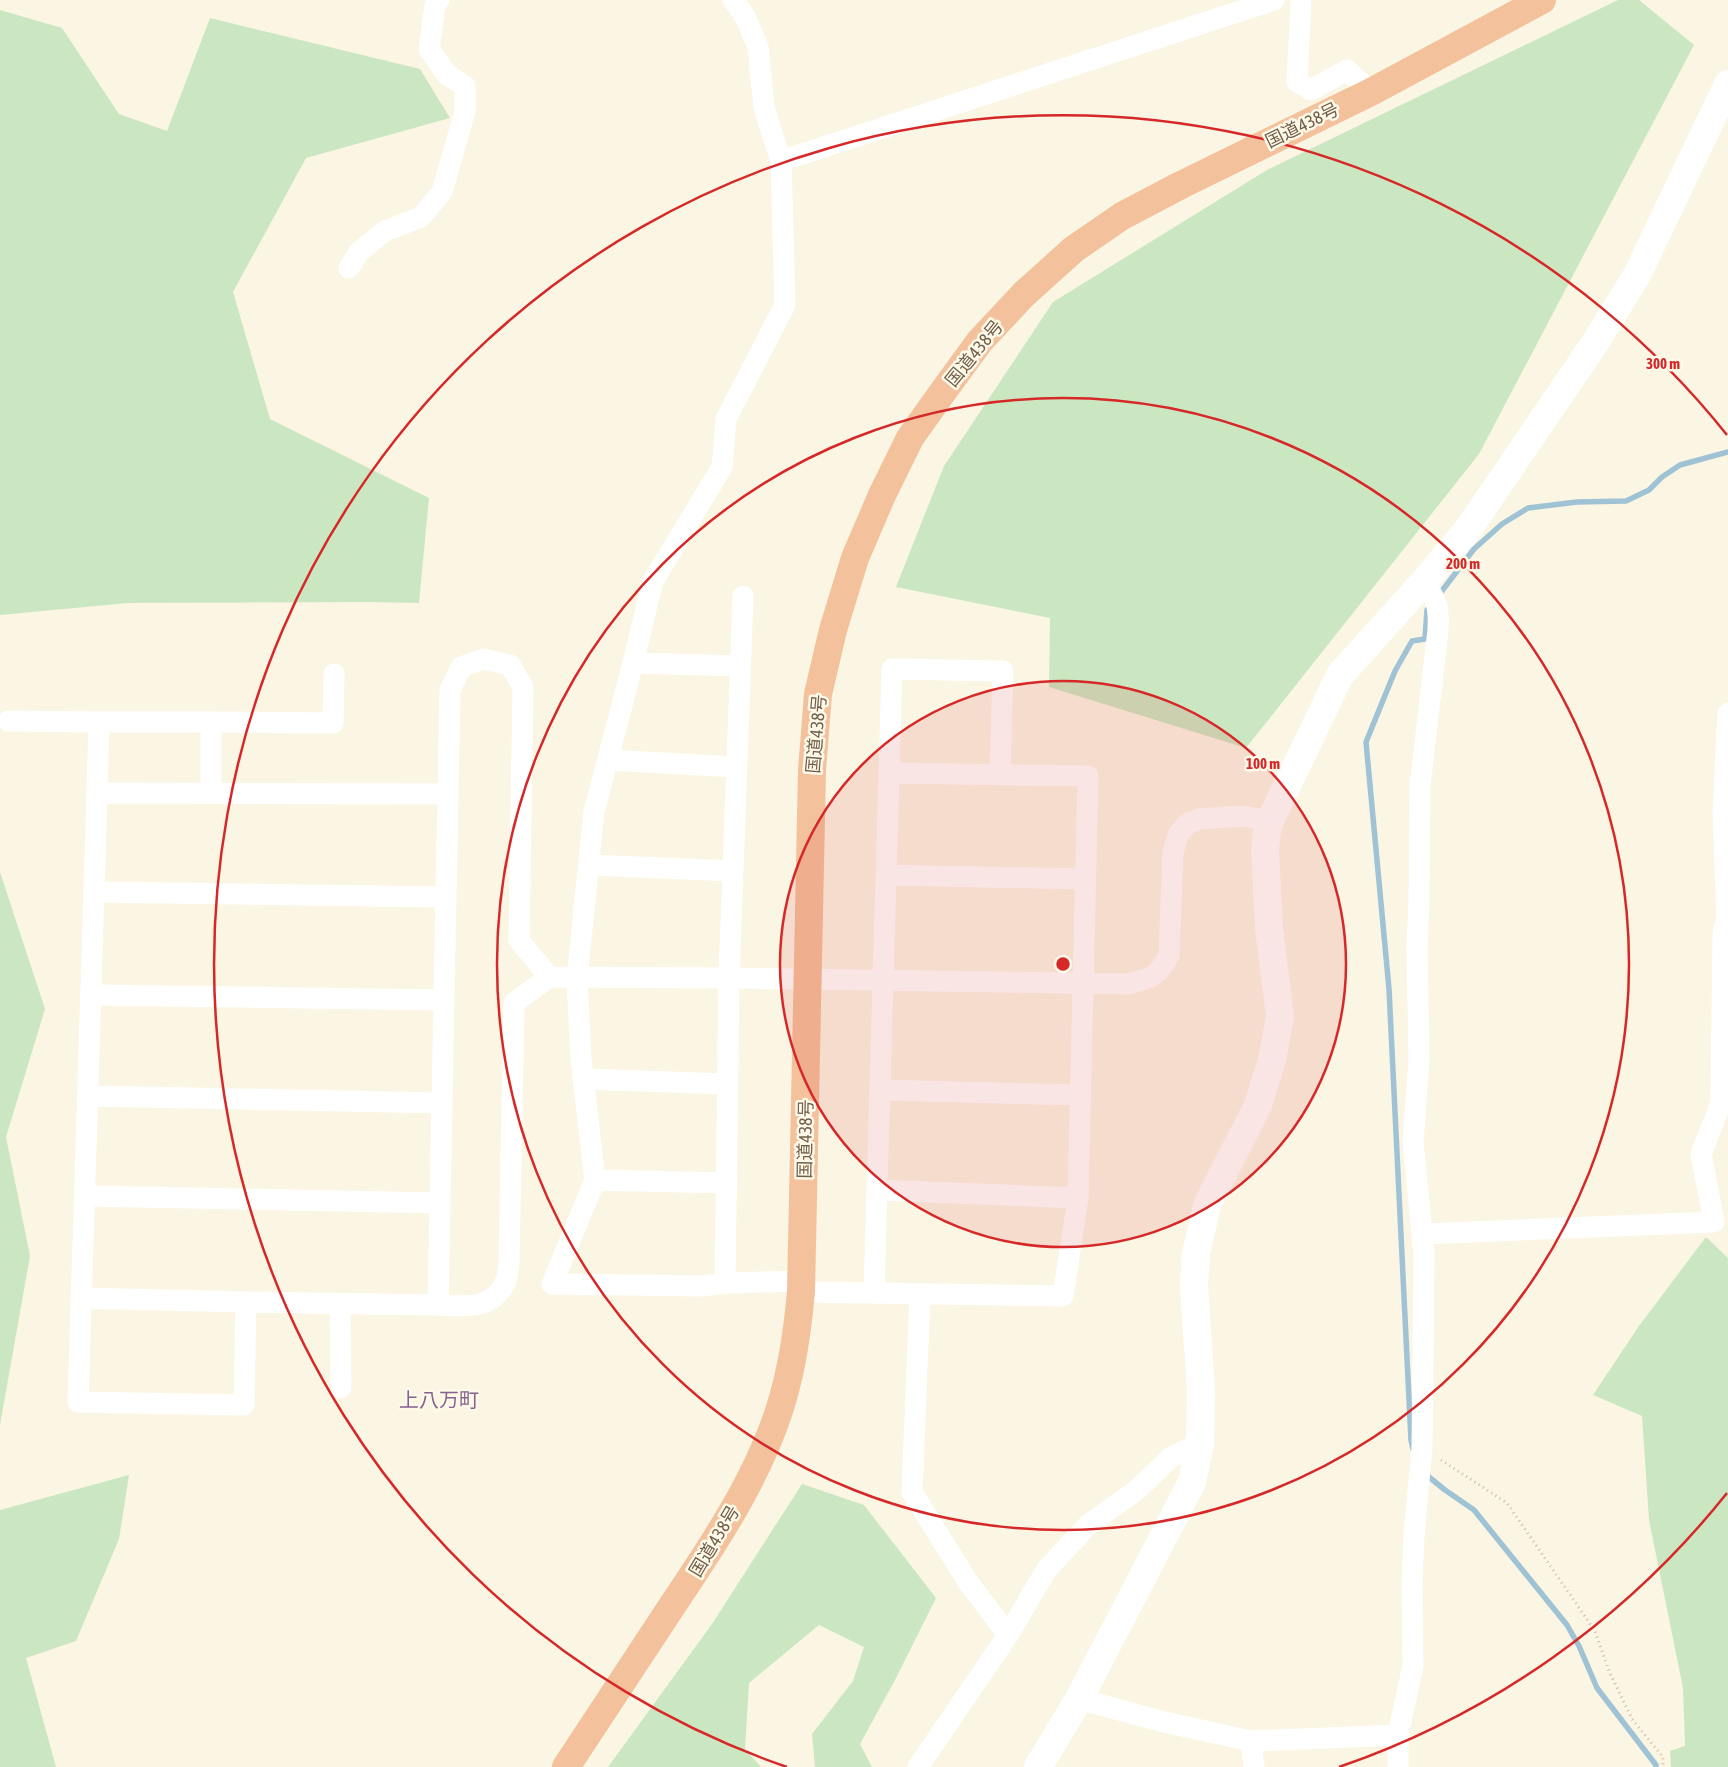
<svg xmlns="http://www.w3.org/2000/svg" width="1728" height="1767" font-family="'Asap Condensed','Noto Sans JP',sans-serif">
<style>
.green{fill:#cbe7c2}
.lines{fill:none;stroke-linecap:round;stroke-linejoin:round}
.stream{stroke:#9fc3d4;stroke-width:5.5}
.path{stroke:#d3bc9f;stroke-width:3;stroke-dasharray:1 4;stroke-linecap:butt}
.street{stroke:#fff;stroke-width:21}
.secondary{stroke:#fff;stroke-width:28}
.highway{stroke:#f3c19c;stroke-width:28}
.ring{fill:none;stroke:#d62828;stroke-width:2.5}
.labels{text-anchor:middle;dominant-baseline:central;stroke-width:5;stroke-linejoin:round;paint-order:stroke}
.street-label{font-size:18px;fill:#715f4a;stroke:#fef9e8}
.quarter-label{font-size:20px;fill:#87628e;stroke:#fef9e8}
.centre{fill:#d62828;stroke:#fef9e8;stroke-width:2.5}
.ring-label{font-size:15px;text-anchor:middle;font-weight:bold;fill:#d62828;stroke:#fef9e8;stroke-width:5;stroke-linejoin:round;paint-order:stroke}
</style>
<rect width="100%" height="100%" fill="#fbf5e3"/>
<!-- green -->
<g class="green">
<polygon points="1618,0 1639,0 1694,45 1479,454 1246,748 1049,687 1050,618 896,587 944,466 1053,302 1267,170"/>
<polygon points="0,10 62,28 119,114 167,131 210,18 420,69 450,118 306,158 233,292 270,419 429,498 419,603 368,602 128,603 0,615"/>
<polygon points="0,872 45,1009 6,1137 30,1256 0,1425"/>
<polygon points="1706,1237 1728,1258 1728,1767 1671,1767 1670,1751 1685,1746 1683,1688 1649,1520 1642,1416 1593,1395 1639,1326"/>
<polygon points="129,1475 119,1539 76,1641 26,1658 56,1767 0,1767 0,1510"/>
<polygon points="802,1484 864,1505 936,1598 895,1680 860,1744 872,1767 815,1767 812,1734 853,1681 864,1647 819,1625 749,1683 745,1749 761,1767 608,1767 712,1624"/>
</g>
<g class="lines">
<!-- stream -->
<g class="stream">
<polyline points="1438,596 1474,549 1502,524 1528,508 1577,502 1626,501 1649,490 1662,477 1680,465 1728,452"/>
<polyline points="1413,1449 1411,1440 1389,989 1366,742 1395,671 1412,641 1425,639 1427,610 1431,606"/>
<polyline points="1426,1473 1429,1477 1445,1490 1474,1510 1567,1625 1579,1646 1597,1688 1656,1765 1656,1767"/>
</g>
<!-- path -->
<polyline class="path" points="1441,1460 1507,1503 1595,1631 1609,1671 1632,1719 1663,1757 1663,1767"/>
<!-- street -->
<g class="street">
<polyline points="733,0 745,16 758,47 764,108 781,161"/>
<polyline points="1301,0 1297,82 1311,90 1347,70 1371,92"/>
<polyline points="349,268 359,252 385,231 421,217 442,192 465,111 465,86 447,75 429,49 435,5 439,0"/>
<polyline points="633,663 653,581 722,467 726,419 785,305 781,161 1274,0"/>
<polyline points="740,666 633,663 594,812 577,978 581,1059 595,1180 552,1284 701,1286 725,1283 801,1281"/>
<polyline points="8,721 99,722"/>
<polyline points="211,722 333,723 334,674"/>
<polyline points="608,760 736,767"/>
<polyline points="97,793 99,722 211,722 211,793"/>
<polyline points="589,865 733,871"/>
<polyline points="887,875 1085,879"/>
<polyline points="94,892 446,897"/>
<path d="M549,977L514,1003L509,1262C508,1268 508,1276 506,1281C492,1311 465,1306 438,1305L450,690L461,667L483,659L510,665L523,687L519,940L549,977L729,978L1127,984C1150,979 1158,977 1169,955L1173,853L1178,835L1187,824L1199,819L1243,816L1270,821"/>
<polyline points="91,995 444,1000"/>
<polyline points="583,1079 728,1084"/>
<polyline points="880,1090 1080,1095"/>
<polyline points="88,1096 442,1103"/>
<polyline points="595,1180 727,1183"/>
<polyline points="877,1190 1078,1198"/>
<polyline points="85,1196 440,1203"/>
<polyline points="1423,1234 1714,1222 1701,1154 1721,1103 1723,933 1727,917 1723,814 1728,713"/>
<polyline points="725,1283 729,978 743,596"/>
<polyline points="801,1292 1063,1296 1078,1198 1088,776 889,773"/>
<polyline points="874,1293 892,669 1003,671 1000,775"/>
<polyline points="920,1294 912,1492 968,1582 1008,1635"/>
<polyline points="81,1298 246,1302"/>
<polyline points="340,1304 341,1388"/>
<polyline points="438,1305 246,1302 244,1405 78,1402 97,793 448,794"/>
<polyline points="1079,1699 1164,1722 1251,1741 1398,1735"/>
<polyline points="1251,1741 1254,1767"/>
<polyline points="918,1767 1008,1635 1047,1569 1089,1524 1137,1490 1171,1457 1200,1444"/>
<path d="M1398,1767V1735L1413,1666L1412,1585L1414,1535L1422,1448L1424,1253L1413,1142L1419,1059L1417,948L1419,899L1420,786L1438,630C1439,609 1438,599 1423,583"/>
</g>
<!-- secondary -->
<polyline class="secondary" points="1038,1767 1079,1699 1192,1482 1200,1444 1201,1391 1194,1285 1196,1254 1207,1205 1258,1105 1272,1060 1280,1016 1269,929 1265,849 1267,831 1270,821 1340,675 1423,583 1469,528 1595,343 1637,275 1728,84"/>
<!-- highway -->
<path class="highway" d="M566,1767C601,1713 637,1660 672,1606C713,1545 756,1481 779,1411C792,1370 797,1334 801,1292L812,770L818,694L833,630L855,558L882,495L910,438L942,393L980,341L1024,294L1074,249L1122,216L1181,185L1371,92L1542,0"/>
</g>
<!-- distance rings -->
<circle cx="1063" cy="964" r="283" fill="#d62828" fill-opacity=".12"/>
<g class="ring">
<circle cx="1063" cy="964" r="283"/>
<circle cx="1063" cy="964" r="566"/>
<path d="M1727 1493A849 849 0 0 1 1339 1767M787 1767A849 849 0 1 1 1727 435"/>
</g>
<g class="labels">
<!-- street labels -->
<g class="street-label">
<text transform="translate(1302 125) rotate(-26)">国道438号</text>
<text transform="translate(974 353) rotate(-51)">国道438号</text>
<text transform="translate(816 734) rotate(-85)">国道438号</text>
<text transform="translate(805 1139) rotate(-89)">国道438号</text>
<text transform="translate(714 1541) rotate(-59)">国道438号</text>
</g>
<!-- quarter labels -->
<g class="quarter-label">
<text x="439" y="1399">上八万町</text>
</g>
</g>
<circle cx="1063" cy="964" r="8" class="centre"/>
<g class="ring-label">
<text x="1663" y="369">300 m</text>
<text x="1463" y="569">200 m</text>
<text x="1263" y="769">100 m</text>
</g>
</svg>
